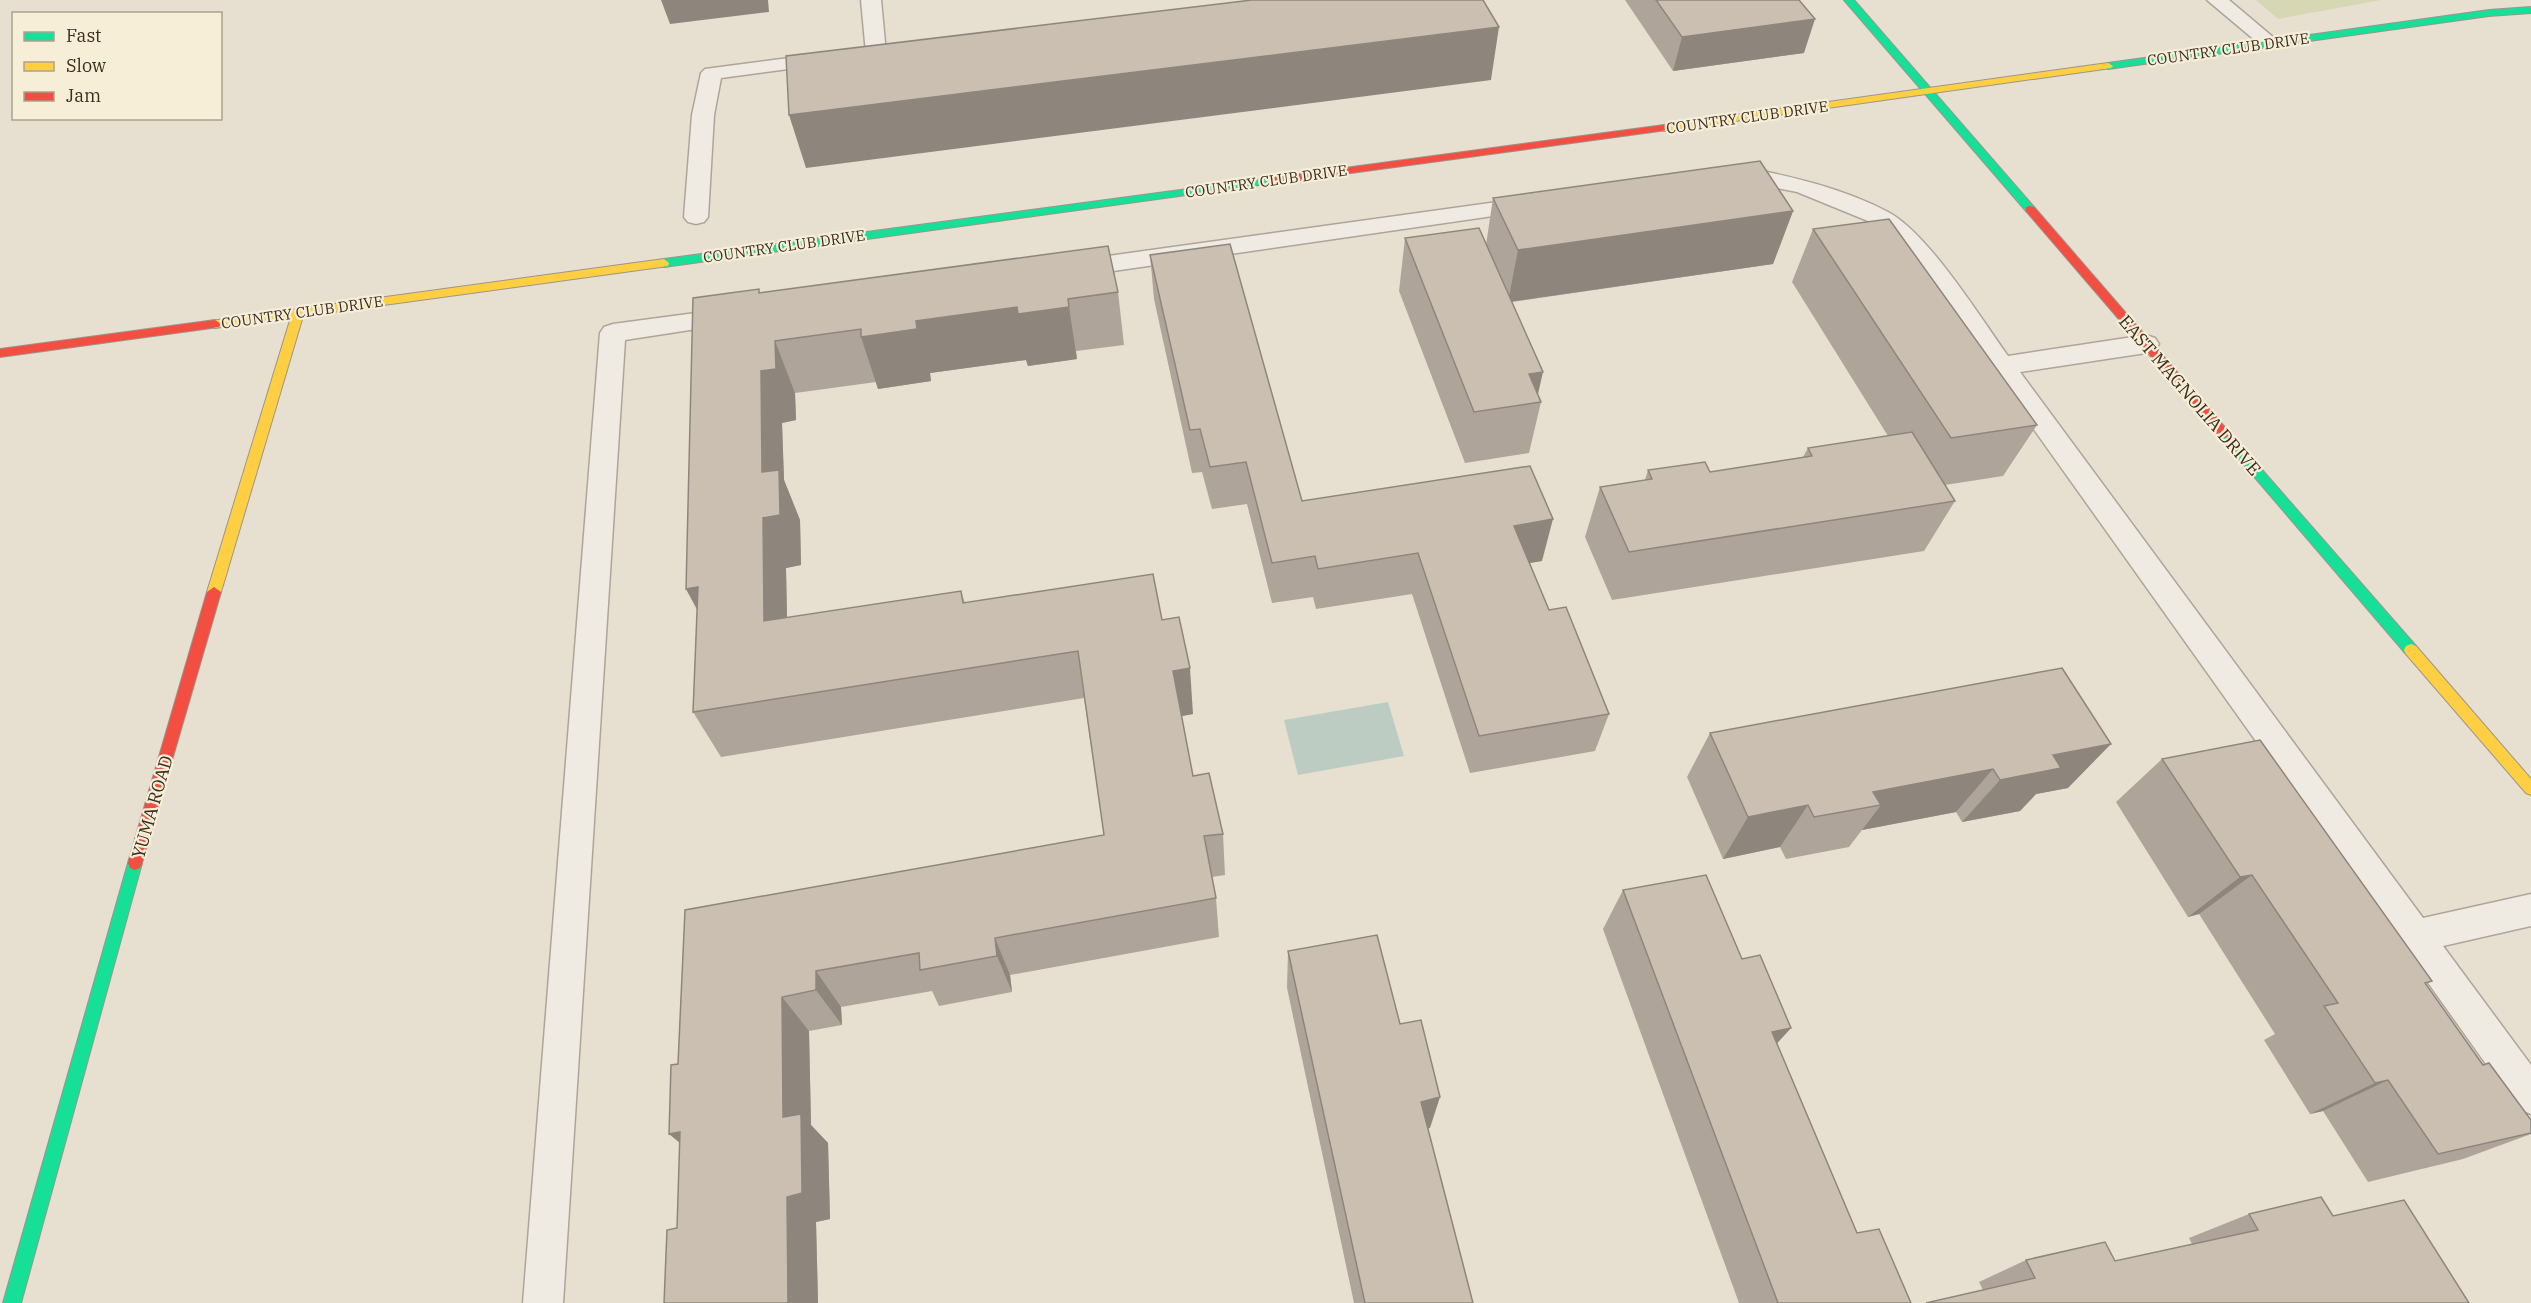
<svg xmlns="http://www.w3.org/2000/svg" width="2531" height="1303" font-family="'IBM Plex Serif',serif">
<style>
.green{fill:#d6d7b3}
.water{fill:#bcccc2}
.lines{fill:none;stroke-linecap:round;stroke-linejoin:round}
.lane-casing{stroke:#ada599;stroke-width:3}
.fast-casing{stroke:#9c958a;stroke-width:2}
.slow-casing{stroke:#9c958a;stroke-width:2}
.jam-casing{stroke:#9c958a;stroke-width:2}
.lane{fill:#efebe3;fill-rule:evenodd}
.fast{fill:#16e098;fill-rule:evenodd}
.slow{fill:#ffcf43;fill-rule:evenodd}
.jam{fill:#f24e42;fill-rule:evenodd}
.wall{fill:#afa499}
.shaded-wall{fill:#8e867d}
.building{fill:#cbbfb2;stroke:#8e867d;stroke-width:1.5}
.labels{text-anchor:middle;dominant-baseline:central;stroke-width:4.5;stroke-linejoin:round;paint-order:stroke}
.far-street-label{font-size:15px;fill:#3d2e20;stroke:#f7eed8}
.street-label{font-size:18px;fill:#3d2e20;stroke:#f7eed8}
</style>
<rect width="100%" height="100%" fill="#e7e0d1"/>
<!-- green -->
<polygon class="green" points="2256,0 2381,0 2278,19"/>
<!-- water -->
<polygon class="water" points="1388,702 1404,756 1298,775 1284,720"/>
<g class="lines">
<defs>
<g id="lane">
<polygon points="861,0 881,0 886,53 883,57 876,59 869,57 866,53"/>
<polygon points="2207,0 2229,0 2280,43 2277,47 2270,49 2263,47"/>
<polygon points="827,53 834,55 837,59 834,63 721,78 714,115 708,217 704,222 696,224 688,222 684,217 692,115 701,73 705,69"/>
<path d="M1743,167C1793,177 1842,188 1888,212C1928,233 1980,317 2008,356L2146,335L2155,338L2159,344L2155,350L2146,353L2020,372L2423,918L2531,894V926L2443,946L2531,1065V1114L2518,1109L1909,254L1873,223L1797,192L1743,181L1732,183L1724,181L1721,176L1724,171Z"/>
<polygon points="1533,197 1541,199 1545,204 1541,209 1072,277 1063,275 1060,269 1063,263 1072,261"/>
<polygon points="733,308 742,310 745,316 742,322 625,340 563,1303 523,1303 600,333 604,327 613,324"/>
</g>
<g id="fast">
<polygon points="1844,0 1854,0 2034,207 2034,211 2026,211"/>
<polygon points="2531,7 2531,13 2489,16 2108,69 2103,66 2108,63 2489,10"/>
<polygon points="1270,178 1275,181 1274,183 664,267 659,263 664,259"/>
<polygon points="2225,431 2229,432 2416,646 2418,650 2416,654 2406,654 2221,438 2219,435 2221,432"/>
<polygon points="135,856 140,858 142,863 21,1303 3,1303 128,863 130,858"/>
</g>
<g id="slow">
<polygon points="2108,63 2113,66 2111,68 1664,131 1659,128 1664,125"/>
<polygon points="664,259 669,263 668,266 303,316 221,592 214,597 209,596 207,592 291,317 215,328 209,324 211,321"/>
<polygon points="2411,644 2416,646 2531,779 2531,795 2526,793 2406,654 2404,650 2406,646"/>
</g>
<g id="jam">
<polygon points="1664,125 1669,128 1667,130 1270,184 1265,181 1270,178"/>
<polygon points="2030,206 2034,207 2229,432 2231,435 2229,438 2221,438 2026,211 2026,207"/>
<polygon points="215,320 221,324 219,327 0,357 0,349"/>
<polygon points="214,587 221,592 142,863 140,868 135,870 130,868 128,863 207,592"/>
</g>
</defs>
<!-- lane casing -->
<use href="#lane" class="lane-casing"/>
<!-- fast casing -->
<use href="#fast" class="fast-casing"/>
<!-- slow casing -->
<use href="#slow" class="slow-casing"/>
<!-- jam casing -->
<use href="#jam" class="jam-casing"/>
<!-- lane -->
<use href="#lane" class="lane"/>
<!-- fast -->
<use href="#fast" class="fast"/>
<!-- slow -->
<use href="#slow" class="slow"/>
<!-- jam -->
<use href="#jam" class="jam"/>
</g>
<!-- wall -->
<g class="wall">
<polygon points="1625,0 1799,0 1804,53 1673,71"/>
<polygon points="1493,198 1793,211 1773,264 1512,302 1538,395 1541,402 1529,453 1465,463 1399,291 1405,238 1486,245"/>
<polygon points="1813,229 2037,425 2003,476 1945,485 1955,501 1924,551 1612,600 1585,537 1600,487 1645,480 1648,470 1710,472 1803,457 1808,448 1888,436 1792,282"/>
<polygon points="1150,255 1302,501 1542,561 1529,563 1549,610 1609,714 1595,751 1470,773 1412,594 1316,609 1313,597 1272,603 1247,504 1212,509 1202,472 1192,473 1154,299"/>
<polygon points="761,292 1118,292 1124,345 1076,351 1077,359 1028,366 1026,360 930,373 931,381 878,389 876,382 795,393 796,420 782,423 784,480 800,520 801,565 786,568 787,618 961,591 965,603 1162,620 1193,714 1181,716 1193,776 1223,834 1225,875 1212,877 1216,898 1219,937 1010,975 1012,992 939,1006 932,991 841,1007 842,1025 809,1031 811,1125 828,1143 830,1219 816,1222 818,1303 664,1303 677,1228 680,1143 678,1064 685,910 1104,835 1084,698 721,757 693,712 697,610 686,589"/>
<polygon points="2062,668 2068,788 2036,794 2020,811 1962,822 1956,812 1862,830 1849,847 1786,859 1780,847 1723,859 1687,777 1710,733"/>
<polygon points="2162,759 2426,985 2483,1065 2531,1120 2531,1134 2463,1159 2368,1182 2323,1111 2310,1114 2264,1040 2275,1034 2199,914 2188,917 2116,802"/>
<polygon points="1623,890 1791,1028 1777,1043 1857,1233 1911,1303 1739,1303 1603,929"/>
<polygon points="1288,951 1400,1024 1430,1128 1428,1128 1473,1303 1354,1303 1287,988"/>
<polygon points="2249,1214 2333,1216 1983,1290 1979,1282 2026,1260 2115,1261 2192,1244 2189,1238"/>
</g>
<!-- shaded-wall -->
<g class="shaded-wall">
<polygon points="661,0 768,0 769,12 670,24"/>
<polygon points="1815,19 1804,53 1673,71 1682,37"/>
<polygon points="1499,27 1491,80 806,168 789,115"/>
<polygon points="1793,211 1773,264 1508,302 1518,250"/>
<polygon points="1017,307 1069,307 1077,359 1028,366 1026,360 930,373 931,381 878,389 861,337 916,321"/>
<polygon points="775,341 795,393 796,420 782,423 784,480 800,520 801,565 786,568 788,669 764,621 761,371"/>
<polygon points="1543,372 1536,403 1529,374"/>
<polygon points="1553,519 1542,561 1505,567 1514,526"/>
<polygon points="698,587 713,637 686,589"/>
<polygon points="1190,668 1193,714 1177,717 1173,671"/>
<polygon points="2111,744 2068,788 2036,794 2020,811 1962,822 2000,780 2053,755"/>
<polygon points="1993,769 1956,812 1862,830 1881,805 1873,792"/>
<polygon points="1808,805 1780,847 1723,859 1748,817"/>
<polygon points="2252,875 2199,914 2188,917 2240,877"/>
<polygon points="995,938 1010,975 1012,992 997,956"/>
<polygon points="816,971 841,1007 842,1025 816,990"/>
<polygon points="782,997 809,1031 811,1125 828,1143 830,1219 816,1222 818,1303 788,1303 783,1117"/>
<polygon points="1791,1028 1761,1061 1772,1032"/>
<polygon points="2388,1080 2323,1111 2310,1114 2375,1083"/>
<polygon points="1440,1097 1430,1128 1412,1132 1421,1102"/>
<polygon points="680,1132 704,1163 669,1134"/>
</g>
<!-- building -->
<g class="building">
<polygon points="1252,0 1483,0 1499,27 789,115 786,56"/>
<polygon points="1656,0 1799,0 1815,19 1682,37"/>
<polygon points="1760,161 1793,211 1518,250 1493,198"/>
<polygon points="1889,219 2037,425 1951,438 1813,229"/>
<polygon points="1479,228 1543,372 1529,374 1541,402 1474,412 1405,238"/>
<polygon points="1230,244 1302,501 1530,466 1553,519 1514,526 1549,610 1566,607 1609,714 1479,736 1418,553 1318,569 1315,556 1272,563 1246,462 1210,467 1200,429 1190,430 1150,255"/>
<polygon points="1108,246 1118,292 1068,299 1069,307 1018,314 1017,307 916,321 917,329 861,337 861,329 775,341 776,369 761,371 762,472 779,470 780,515 763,518 764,621 961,591 963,603 1153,574 1162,620 1179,617 1190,668 1173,671 1193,776 1209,773 1223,834 1204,836 1216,898 995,938 997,956 920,970 919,953 816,971 816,990 782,997 783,1117 801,1114 802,1193 787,1197 788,1303 664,1303 667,1230 677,1228 680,1132 669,1134 671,1065 678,1064 685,910 1104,835 1078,651 693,712 698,587 686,589 693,298 759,289 759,293"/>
<polygon points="1912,432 1955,501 1629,552 1600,487 1652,479 1648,470 1705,462 1710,472 1812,456 1808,448"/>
<polygon points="2062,668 2111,744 2053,755 2061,768 2000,780 1993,769 1873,792 1881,805 1814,817 1808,805 1748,817 1710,733"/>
<polygon points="2260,740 2432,981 2425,983 2483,1065 2489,1063 2531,1120 2531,1133 2438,1154 2388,1080 2375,1083 2324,1006 2338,1003 2252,875 2240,877 2162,759"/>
<polygon points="1706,875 1742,959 1760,955 1791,1028 1772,1032 1857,1233 1879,1229 1911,1303 1778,1303 1623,890"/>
<polygon points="1377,935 1400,1024 1421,1020 1440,1097 1421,1102 1473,1303 1365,1303 1288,951"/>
<polygon points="2321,1197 2333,1216 2404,1200 2469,1303 1926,1303 2035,1278 2026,1260 2105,1242 2115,1261 2258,1230 2249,1214"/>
</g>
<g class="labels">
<!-- far-street labels -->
<g class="far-street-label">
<text transform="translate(2228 49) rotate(-8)">COUNTRY CLUB DRIVE</text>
<text transform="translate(1747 117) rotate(-8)">COUNTRY CLUB DRIVE</text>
<text transform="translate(1266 181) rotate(-8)">COUNTRY CLUB DRIVE</text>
<text transform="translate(784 246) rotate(-8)">COUNTRY CLUB DRIVE</text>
<text transform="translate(302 312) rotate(-8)">COUNTRY CLUB DRIVE</text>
</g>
<!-- street labels -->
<g class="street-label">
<text transform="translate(2190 395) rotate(49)">EAST MAGNOLIA DRIVE</text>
<text transform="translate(152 807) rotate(-74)">YUMA ROAD</text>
</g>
</g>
<!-- legend -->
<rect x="12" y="12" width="210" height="108" fill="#f7eed8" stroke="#ada18e" stroke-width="1.5"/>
<rect x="24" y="32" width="30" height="9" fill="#16e098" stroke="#ada18e" stroke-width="1.5"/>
<text x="66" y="42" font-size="18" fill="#3d2e20">Fast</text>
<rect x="24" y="62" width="30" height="9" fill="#ffcf43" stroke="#ada18e" stroke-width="1.5"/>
<text x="66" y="72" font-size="18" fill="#3d2e20">Slow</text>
<rect x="24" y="92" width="30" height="9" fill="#f24e42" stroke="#ada18e" stroke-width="1.5"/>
<text x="66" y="102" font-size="18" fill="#3d2e20">Jam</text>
</svg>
